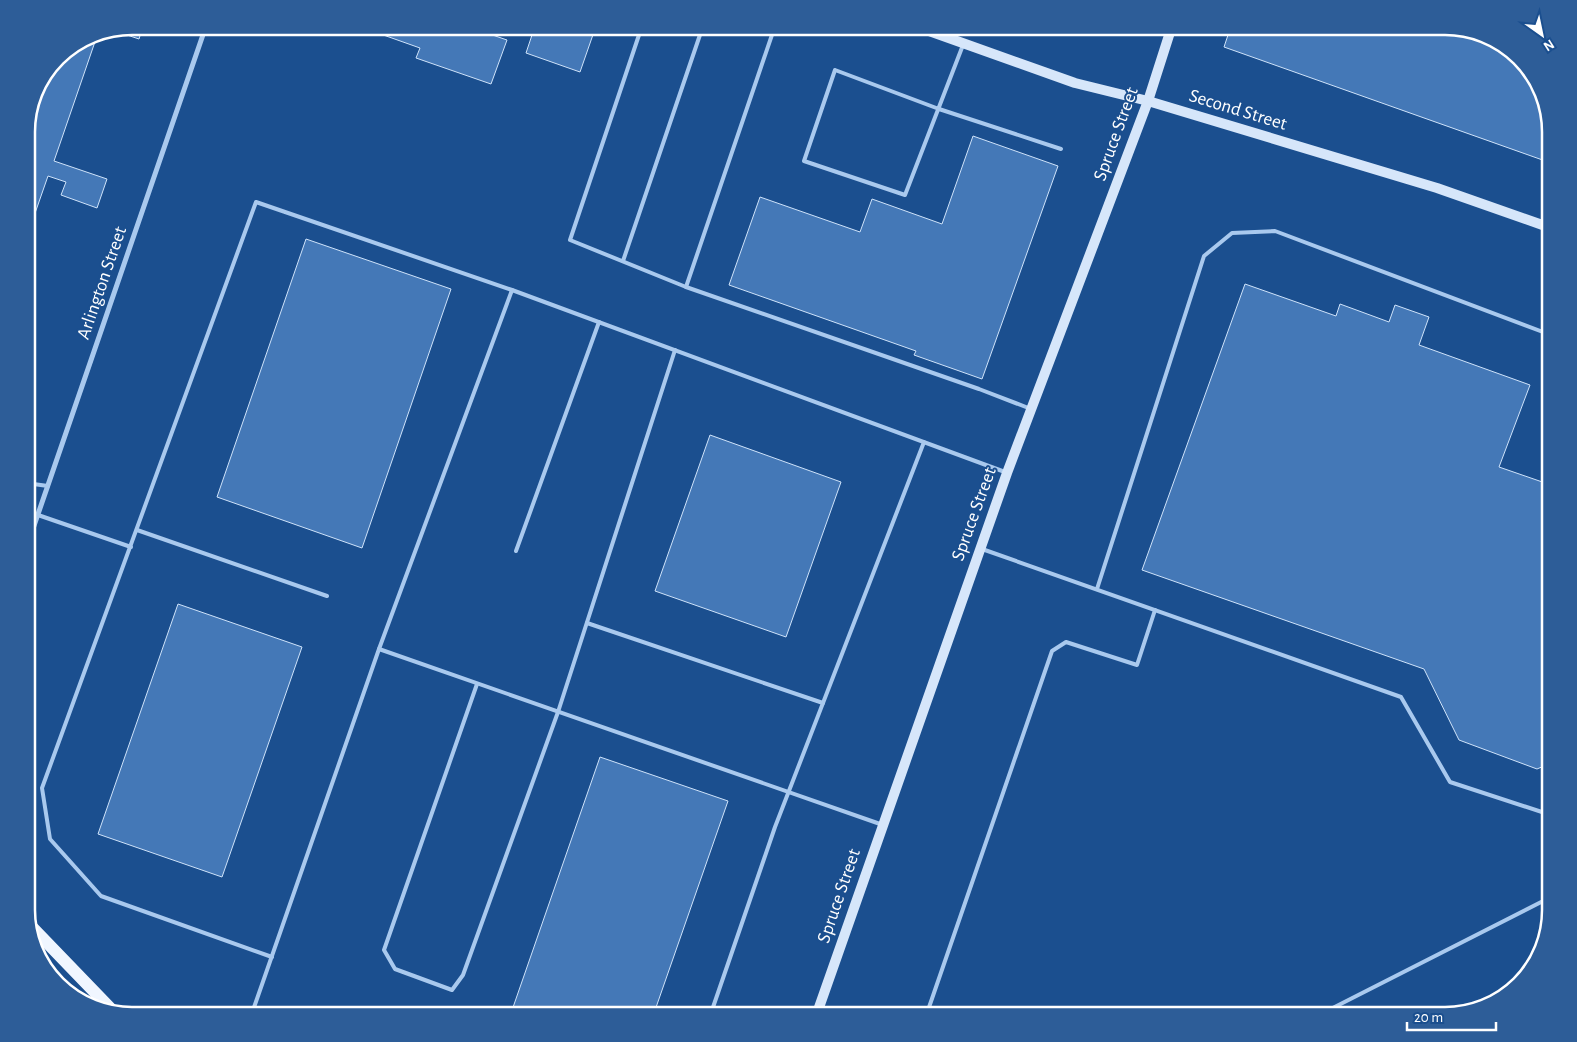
<svg xmlns="http://www.w3.org/2000/svg" width="1577" height="1042" font-family="'Alegreya Sans',sans-serif">
<style>
.building{fill:#4478b7;stroke:#cfe3fa}
.lines{fill:none;stroke-linecap:round;stroke-linejoin:round}
.lane{stroke:#a9c9ee;stroke-width:4}
.street{stroke:#a9c9ee;stroke-width:5}
.secondary{stroke:#d6e6fa;stroke-width:10}
.primary{stroke:#f0f6ff;stroke-width:12}
.labels{text-anchor:middle;dominant-baseline:central;stroke-width:4;stroke-linejoin:round;paint-order:stroke}
.street-label{font-size:19px;fill:#fff;stroke:#1b4f8f}
.rim{fill:none;stroke:#fff;stroke-width:2.5}
</style>
<rect width="100%" height="100%" fill="#1b4f8f"/>
<!-- building -->
<g class="building">
<polygon points="132,26 143,26 139,39 112,30"/>
<polygon points="358,26 482,26 481,31 507,40 491,84 416,58 420,48"/>
<polygon points="535,26 596,26 580,72 526,53"/>
<polygon points="1231,26 1445,26 1504,44 1537,79 1551,132 1551,163 1224,47"/>
<polygon points="98,33 54,161 107,179 97,208 61,195 66,182 48,176 26,239 26,126 34,91 57,57 92,34"/>
<polygon points="973,136 1058,166 982,379 914,355 916,351 729,285 760,197 860,232 872,199 942,224"/>
<polygon points="306,239 451,289 362,548 217,497"/>
<polygon points="1245,284 1336,316 1340,304 1389,322 1395,305 1429,317 1419,345 1530,385 1499,467 1551,485 1551,763 1537,769 1459,740 1424,669 1142,570"/>
<polygon points="710,435 841,482 786,637 655,591"/>
<polygon points="178,604 302,647 222,877 98,834"/>
<polygon points="600,757 728,801 653,1016 510,1016"/>
<polygon points="336,1008 358,1016 333,1016"/>
</g>
<g class="lines">
<!-- lane -->
<g class="lane">
<polyline points="642,26 570,240 686,287 979,389 1031,409"/>
<polyline points="963,45 905,195 804,161 835,70 939,109 1061,149"/>
<polyline points="623,261 703,26"/>
<polyline points="686,287 775,26"/>
<polyline points="26,483 48,486"/>
<polyline points="38,515 131,547"/>
<polyline points="137,530 327,596"/>
<polyline points="982,549 1401,697 1450,782 1551,815"/>
<polyline points="516,551 599,322"/>
<polyline points="1097,589 1204,256 1232,233 1275,231 1551,335"/>
<polyline points="587,623 823,703"/>
<polyline points="379,649 512,290"/>
<polyline points="477,684 384,950 395,969 452,990 463,975 558,712 675,350"/>
<polyline points="272,957 101,896 50,839 42,788 256,202 512,290 1005,472"/>
<polyline points="251,1016 379,649 883,825"/>
<polyline points="710,1016 775,827 924,442"/>
<polyline points="926,1016 1052,651 1066,642 1137,665 1155,610"/>
<polyline points="1317,1016 1551,897"/>
</g>
<!-- street -->
<polyline class="street" points="26,549 206,26"/>
<!-- secondary -->
<g class="secondary">
<polyline points="915,26 1075,83 1148,101 1437,188 1551,228"/>
<polyline points="816,1016 1007,473 1148,101 1172,26"/>
</g>
<!-- primary -->
<polyline class="primary" points="29,924 111,1009"/>
</g>
<g class="labels">
<!-- street labels -->
<g class="street-label">
<text transform="translate(1238 110) rotate(17)">Second Street</text>
<text transform="translate(1116 134) rotate(-70)">Spruce Street</text>
<text transform="translate(102 283) rotate(-71)">Arlington Street</text>
<text transform="translate(974 514) rotate(-70)">Spruce Street</text>
<text transform="translate(839 896) rotate(-71)">Spruce Street</text>
</g>
</g>
<!-- crop -->
<path d="M0 0H1577V1042H0ZM132 35H1445A97 97 0 0 1 1542 132V910A97 97 0 0 1 1445 1007H132A97 97 0 0 1 35 910V132A97 97 0 0 1 132 35Z" fill="#2d5d98" fill-rule="evenodd"/>
<path class="rim" d="M132 35H1445A97 97 0 0 1 1542 132V910A97 97 0 0 1 1445 1007H132A97 97 0 0 1 35 910V132A97 97 0 0 1 132 35Z"/>
<!-- north arrow -->
<g transform="translate(1542 35) rotate(147)" stroke="#1b4f8f" stroke-width="4" paint-order="stroke">
<path d="M0-4L9 19L0 12L-9 19Z" fill="#ffffff"/>
<text y="-8" font-size="14" font-weight="bold" text-anchor="middle" fill="#ffffff">N</text>
</g>
<!-- scale -->
<path d="M1407 1022v8h89v-8" fill="none" stroke="#ffffff" stroke-width="2.5"/>
<text x="1414" y="1022" font-size="15" fill="#ffffff" stroke="#1b4f8f" stroke-width="4" paint-order="stroke">20 m</text>
</svg>
